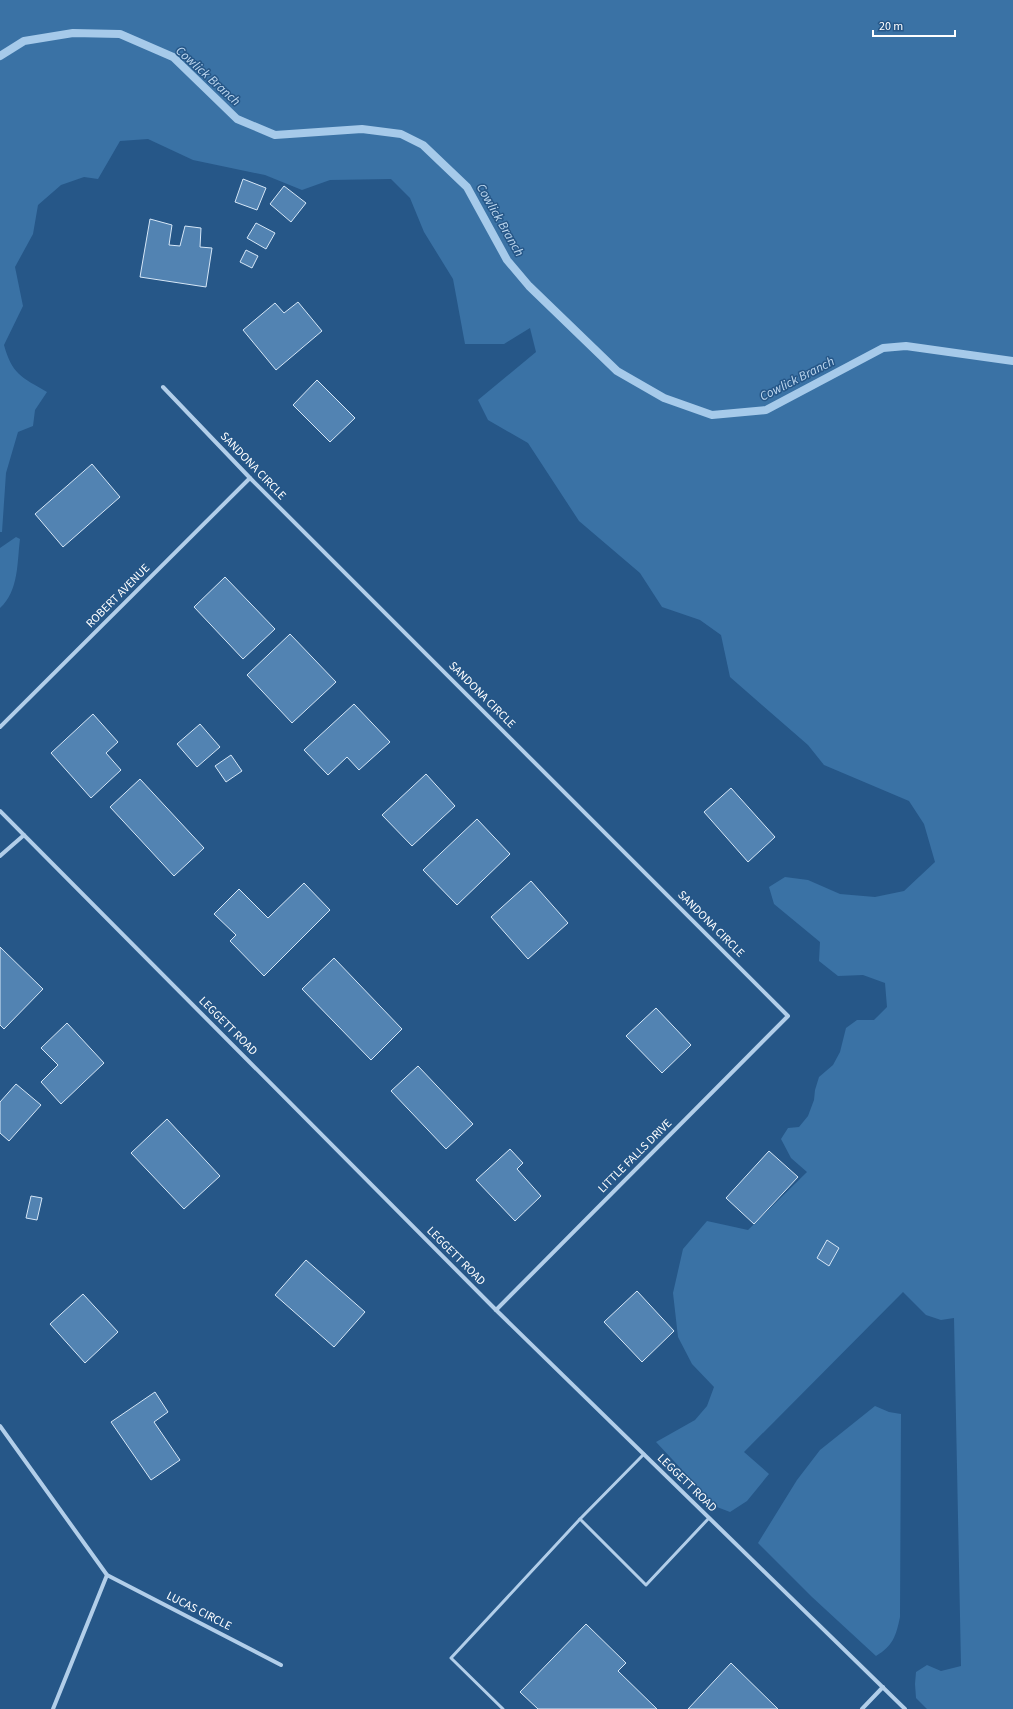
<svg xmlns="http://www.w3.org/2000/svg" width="1013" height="1709" font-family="'Source Sans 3',sans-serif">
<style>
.green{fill:#3a72a5}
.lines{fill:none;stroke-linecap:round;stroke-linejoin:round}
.stream{stroke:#a6caea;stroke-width:8}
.building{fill:#5283b2;stroke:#d6e7f7}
.lane{stroke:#b2cee9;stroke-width:3}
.street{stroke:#b2cee9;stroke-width:4}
.labels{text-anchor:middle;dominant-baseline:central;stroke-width:3;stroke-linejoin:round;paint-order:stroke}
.street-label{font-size:12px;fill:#fff;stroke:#265788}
.water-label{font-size:13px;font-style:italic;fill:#bed8f0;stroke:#265788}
</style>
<rect width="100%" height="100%" fill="#265788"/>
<!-- green -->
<g class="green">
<path d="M0,0H1013V1709H927L916,1698L915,1684L916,1672L927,1665L941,1671L961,1666L954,1318L941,1320L926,1315L903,1292L744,1452L769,1474L747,1501L730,1512L717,1507L656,1442L695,1420L707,1406L714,1387L692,1364L678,1337L673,1293L683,1249L707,1221L748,1230L807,1172L791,1158L781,1139L788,1128L799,1127L808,1116L814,1100L815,1090L819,1077L833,1065L840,1052L846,1028L857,1020H874L887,1007L885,983L863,975L838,976L819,961L820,942L774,904L769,887L785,877L808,880L840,894L875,897L904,891L935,862L924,824L909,801L824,765L808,745L730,677L721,635L700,620L662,607L640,573L579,521L528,443L488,420L478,400L536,352L530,328L504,344H465L453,279L424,232L410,198L391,179L330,180L302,190L265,175L193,160L148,139L120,141L98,179L84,177L61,185L38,205L33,234L15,267L23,306L4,345C12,374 21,377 47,392L35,410L33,426L18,432L6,473L2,532H0Z"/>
<path d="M16,537L20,539C17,562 19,591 0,608V548Z"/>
<path d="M875,1406L889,1412L901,1414L900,1617C896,1636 893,1646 876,1656L812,1597L758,1543L797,1480L820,1450Z"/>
</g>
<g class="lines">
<!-- stream -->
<polyline class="stream" points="0,56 24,41 73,33 120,34 173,57 237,119 275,135 362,129 401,134 423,145 467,187 507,260 529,286 617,371 664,398 712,415 766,410 883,348 906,346 1013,361"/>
</g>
<!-- building -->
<g class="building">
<polygon points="243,179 266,188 257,210 235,202"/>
<polygon points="284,186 306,203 291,222 270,204"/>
<polygon points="150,219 172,225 169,245 180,246 185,226 201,228 200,247 212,248 206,287 140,277"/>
<polygon points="256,223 275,233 266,249 247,238"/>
<polygon points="246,250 258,256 252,268 240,262"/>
<polygon points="298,302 322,331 276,370 243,330 275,303 284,313"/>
<polygon points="317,380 355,418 330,442 293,405"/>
<polygon points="92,464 120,497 63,547 35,514"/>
<polygon points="225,577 275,629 243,659 194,607"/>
<polygon points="290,634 336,682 292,723 247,675"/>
<polygon points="354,704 390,742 359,770 347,757 328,775 304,750"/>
<polygon points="93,714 118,742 106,753 121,770 91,798 51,753"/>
<polygon points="200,724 220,747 197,767 177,744"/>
<polygon points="231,755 242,771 226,782 215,766"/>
<polygon points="426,774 455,806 412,846 382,815"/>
<polygon points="140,779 204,848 174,876 110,807"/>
<polygon points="731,788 775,837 748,862 704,812"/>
<polygon points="477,819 510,854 457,905 423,870"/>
<polygon points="531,881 568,923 528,959 491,917"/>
<polygon points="304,883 330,910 264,976 230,941 236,935 214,914 239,889 268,918"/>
<polygon points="0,947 43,989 4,1029 0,1025"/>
<polygon points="334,958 402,1029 371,1060 302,989"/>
<polygon points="656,1008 691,1045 662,1073 626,1036"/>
<polygon points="67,1023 104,1063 61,1104 41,1082 58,1065 41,1048"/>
<polygon points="418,1066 473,1124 446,1149 391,1091"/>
<polygon points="16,1084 41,1105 9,1141 0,1133 0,1102"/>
<polygon points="167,1119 220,1176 184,1209 131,1153"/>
<polygon points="510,1149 523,1163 517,1169 541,1196 515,1221 476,1180"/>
<polygon points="769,1151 798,1177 754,1224 726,1198"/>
<polygon points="31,1196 42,1198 37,1220 26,1218"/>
<polygon points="827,1240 839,1248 829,1266 817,1258"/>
<polygon points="306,1260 365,1312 334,1347 275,1295"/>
<polygon points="637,1291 674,1331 642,1362 604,1322"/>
<polygon points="83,1294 118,1332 85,1363 50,1324"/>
<polygon points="155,1392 168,1412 154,1422 180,1460 151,1480 111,1422"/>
<polygon points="586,1624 626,1663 618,1671 657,1709 538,1709 520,1692"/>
<polygon points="731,1663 778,1709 688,1709"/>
</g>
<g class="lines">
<!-- lane -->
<g class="lane">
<polyline points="644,1454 580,1519 646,1585 709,1518"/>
<polyline points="503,1709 451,1658 580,1519"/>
</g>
<!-- street -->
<g class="street">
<polyline points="163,387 250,478 788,1016 496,1310"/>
<polyline points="0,727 250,478"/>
<polyline points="0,811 496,1310 905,1709"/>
<polyline points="0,856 24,835"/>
<polyline points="0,1426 107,1575 281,1665"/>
<polyline points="53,1709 107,1575"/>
<polyline points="862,1709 883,1687"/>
</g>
</g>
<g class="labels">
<!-- street labels -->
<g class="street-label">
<text transform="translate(253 466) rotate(46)">SANDONA CIRCLE</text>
<text transform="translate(118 596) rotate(-45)">ROBERT AVENUE</text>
<text transform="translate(482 695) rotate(45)">SANDONA CIRCLE</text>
<text transform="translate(711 924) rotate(45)">SANDONA CIRCLE</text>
<text transform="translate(228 1026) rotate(45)">LEGGETT ROAD</text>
<text transform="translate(635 1156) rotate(-45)">LITTLE FALLS DRIVE</text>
<text transform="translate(456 1256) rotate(45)">LEGGETT ROAD</text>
<text transform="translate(687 1483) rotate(44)">LEGGETT ROAD</text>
<text transform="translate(199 1611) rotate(27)">LUCAS CIRCLE</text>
</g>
<!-- water labels -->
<g class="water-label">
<text transform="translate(208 76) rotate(42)">Cowlick Branch</text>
<text transform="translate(500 220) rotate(60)">Cowlick Branch</text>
<text transform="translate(797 379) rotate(-27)">Cowlick Branch</text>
</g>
</g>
<!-- scale -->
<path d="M873 30v6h82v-6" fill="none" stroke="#ffffff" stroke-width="2"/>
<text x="879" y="30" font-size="12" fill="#ffffff" stroke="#265788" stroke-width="3" paint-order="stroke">20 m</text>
</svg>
